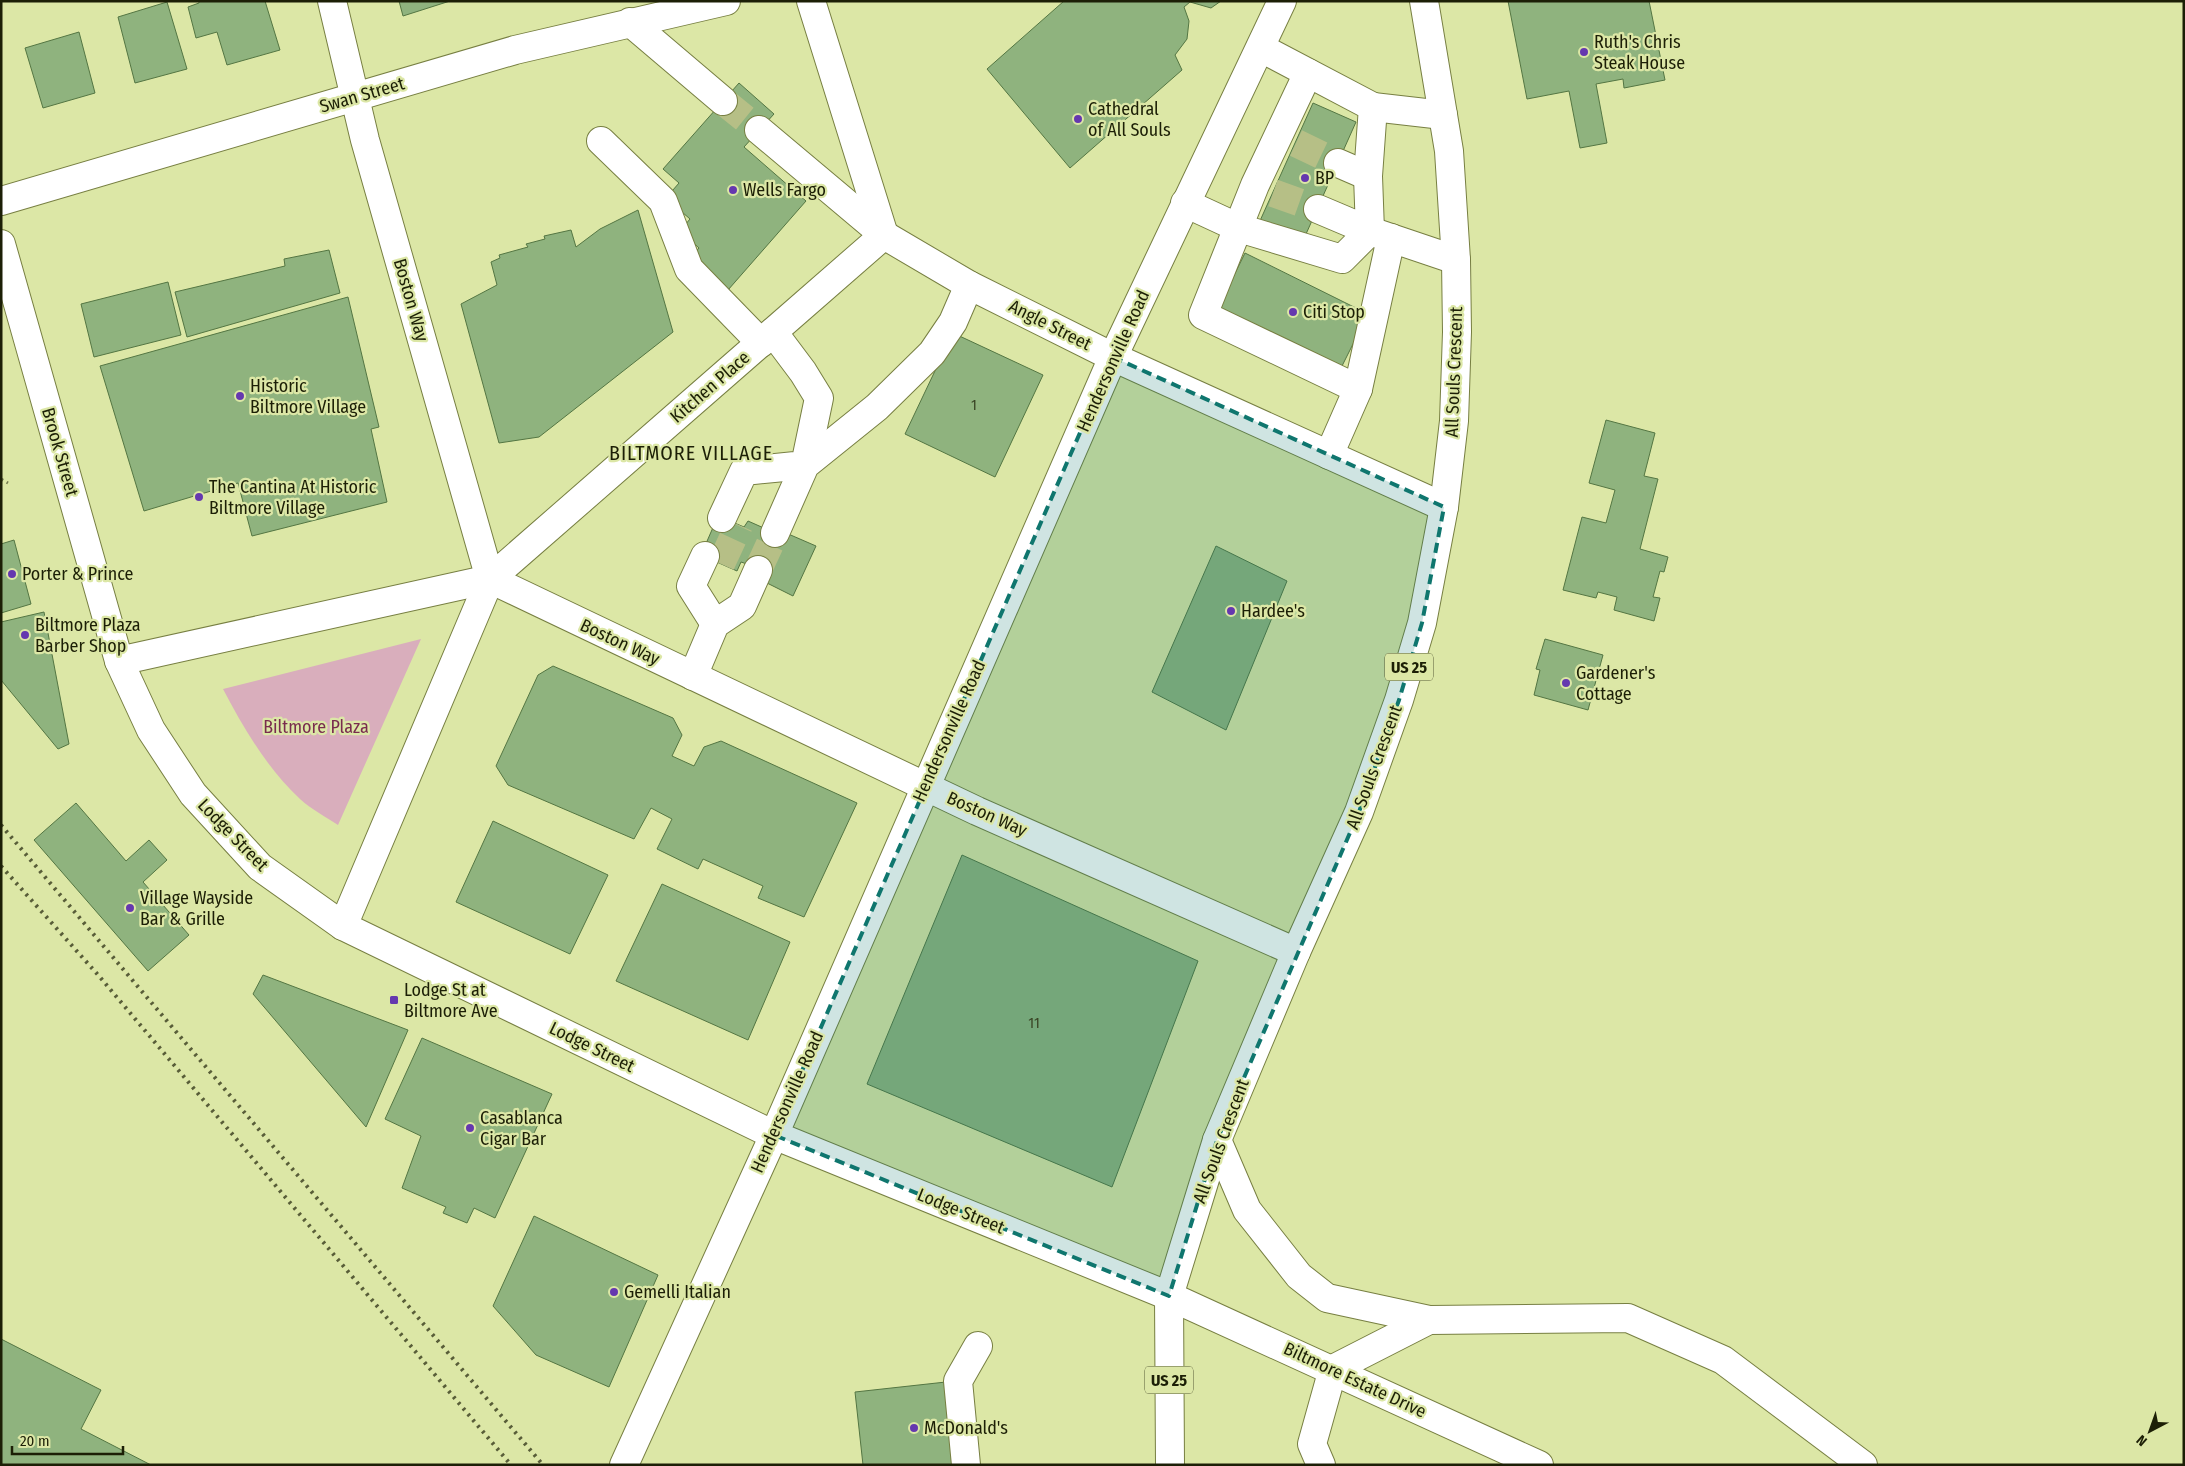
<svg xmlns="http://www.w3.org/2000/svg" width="2185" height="1466" font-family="'Fira Sans Condensed',sans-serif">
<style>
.green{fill:#d9aebc}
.building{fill:#8fb37e;stroke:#547643}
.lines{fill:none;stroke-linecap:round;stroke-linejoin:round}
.minor-tunnel{stroke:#b6bf86;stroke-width:28;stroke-dasharray:28 14;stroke-linecap:butt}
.minor-casing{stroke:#777f42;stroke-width:30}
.major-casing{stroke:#777f42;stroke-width:30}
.path{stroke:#737a4f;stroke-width:3;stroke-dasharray:2.5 4;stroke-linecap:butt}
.minor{stroke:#fff;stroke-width:28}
.major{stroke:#fff;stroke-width:28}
.rail{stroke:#585d38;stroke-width:4;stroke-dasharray:2.5 5;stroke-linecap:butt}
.marked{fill:#0f766e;fill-opacity:0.2;stroke:#0f766e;stroke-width:4;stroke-dasharray:10 6;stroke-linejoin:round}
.poi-dot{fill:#6538af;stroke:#dce7a6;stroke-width:2}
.labels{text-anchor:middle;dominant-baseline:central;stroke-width:4.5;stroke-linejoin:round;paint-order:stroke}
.number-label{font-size:15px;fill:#394424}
.shield{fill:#dce7a6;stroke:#565b36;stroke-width:1}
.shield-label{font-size:16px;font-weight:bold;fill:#1c1f06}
.poi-label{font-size:18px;fill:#1c1f06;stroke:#dce7a6;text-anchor:start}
.street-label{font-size:18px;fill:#1c1f06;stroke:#dce7a6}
.park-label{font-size:18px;fill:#792c4e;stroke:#dce7a6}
.quarter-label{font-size:20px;letter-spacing:1px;fill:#1c1f06;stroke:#dce7a6}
</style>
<rect width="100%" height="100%" fill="#dce7a6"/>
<!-- green -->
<path class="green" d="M421,639L338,825C326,817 311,809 300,799C267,768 244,729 223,689Z"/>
<!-- building -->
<g class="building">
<polygon points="199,1 265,1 280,50 227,65 217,32 196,38 188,7 199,3"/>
<polygon points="399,1 450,1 403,16"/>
<polygon points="1064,1 1221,1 1211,8 1190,2 1184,7 1189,21 1187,39 1175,55 1182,70 1070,168 987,69"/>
<polygon points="1508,1 1649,1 1665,80 1624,88 1623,79 1596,84 1607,143 1580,148 1569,91 1527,99"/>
<polygon points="167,2 187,69 135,83 118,17"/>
<polygon points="79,32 95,93 43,108 25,48"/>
<polygon points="739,83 774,114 744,147 806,201 728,290 690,258 699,248 680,231 690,219 666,198 679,183 663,169"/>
<polygon points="1313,103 1356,122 1302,243 1259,223"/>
<polygon points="638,210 673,332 539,437 499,443 461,304 497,285 491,262 500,258 499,255 528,247 526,244 545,239 544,236 571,230 576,247 600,229"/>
<polygon points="329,250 340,293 187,337 175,292 285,266 284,259"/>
<polygon points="1245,253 1368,314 1340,370 1217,310"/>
<polygon points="168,282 181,335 94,357 81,304"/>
<polygon points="348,297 379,427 371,429 387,502 252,536 238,483 144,511 100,366"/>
<polygon points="953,333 1043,375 995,477 905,434"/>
<polygon points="1606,420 1655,433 1644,476 1658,479 1640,549 1668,557 1664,572 1660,571 1653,597 1660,598 1654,621 1614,610 1617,597 1598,592 1596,598 1563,590 1582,517 1606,523 1615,490 1589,483"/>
<polygon points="718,516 744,527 748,521 784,537 786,533 816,546 793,596 761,580 765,573 744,563 741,562 737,571 701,555"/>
<polygon points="14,540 31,604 1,613 1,544"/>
<polygon points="1216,546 1287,581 1226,730 1152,692"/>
<polygon points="44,612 69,744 58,749 1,680 1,622"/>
<polygon points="1545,639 1603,655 1588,710 1534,695 1540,670 1536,669"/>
<polygon points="553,666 673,718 682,735 672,756 694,766 704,747 721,741 857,803 804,917 758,898 763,886 703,859 698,869 657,849 672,819 651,808 634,839 508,785 496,766 538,675"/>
<polygon points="76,803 126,861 149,840 167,860 143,882 189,935 148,971 34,840"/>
<polygon points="493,821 608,875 570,954 456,902"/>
<polygon points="962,855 1198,961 1112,1187 867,1084"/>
<polygon points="662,884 790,942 748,1040 616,981"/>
<polygon points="263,975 408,1030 366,1127 253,994"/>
<polygon points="422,1038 552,1094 495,1218 474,1208 467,1223 443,1213 446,1207 402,1188 421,1136 385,1119"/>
<polygon points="534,1216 658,1275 609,1387 536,1355 493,1306"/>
<polygon points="1,1339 101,1390 81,1429 151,1465 1,1465"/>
<polygon points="964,1380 974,1465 863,1465 855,1392"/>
</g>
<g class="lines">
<!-- minor-tunnel -->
<g class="minor-tunnel">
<polyline points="723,101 759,130"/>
<polyline points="1296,143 1338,163"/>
<polyline points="1273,193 1318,209"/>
<polyline points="721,564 739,525"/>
<polyline points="758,570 775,533"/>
</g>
<defs>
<g id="minor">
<polyline points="332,1 365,140 490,579 977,811 1296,952"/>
<polyline points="811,1 884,235"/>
<polyline points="630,22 723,101"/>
<polyline points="1261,48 1373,107 1368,176 1370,231 1318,209"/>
<polyline points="1308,73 1255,185 1203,315 1358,389"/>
<polyline points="1373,107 1443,115"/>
<polyline points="759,130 884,235 969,285 1113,357 1444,507"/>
<polyline points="601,141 663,201 689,269 761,343"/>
<polyline points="1338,163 1368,176"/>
<polyline points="1,201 515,50 726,1"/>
<polyline points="1185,203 1239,228 1342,259 1370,231 1456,260"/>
<polyline points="1329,455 1358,389 1391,238"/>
<polyline points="722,518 744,471 805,465 819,398 803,372 773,332"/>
<polyline points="775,533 805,465 877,407 932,353 953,322 969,285"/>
<polyline points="705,556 691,586 715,624"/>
<polyline points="119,661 490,579"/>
<polyline points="693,676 715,624 742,606 758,570"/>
<polyline points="343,926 490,579 884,235"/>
<polyline points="1169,1296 1539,1465"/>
<polyline points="966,1465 958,1381 978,1346"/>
<polyline points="1321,1465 1312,1444 1333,1369 1429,1320 1628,1318 1723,1360 1863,1465"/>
</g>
<g id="major">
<polyline points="1,244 119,661 151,730 193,794 260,867 343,926 774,1135 1169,1296"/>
<polyline points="1217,1140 1247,1210 1299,1276 1327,1298 1429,1320"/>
<polyline points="624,1465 774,1135 1113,357 1282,1"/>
<polyline points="1170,1465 1169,1296 1217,1140 1296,952 1359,812 1399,700 1422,623 1444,507 1454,421 1457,332 1456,260 1449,151 1424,1"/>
</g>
</defs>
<!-- minor casing -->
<use href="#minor" class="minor-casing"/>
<!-- major casing -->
<use href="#major" class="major-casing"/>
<!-- path -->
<polyline class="path" points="1,479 8,483"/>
<!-- minor -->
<use href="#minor" class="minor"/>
<!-- major -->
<use href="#major" class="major"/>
<!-- rail -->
<g class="rail">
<polyline points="1,825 543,1465"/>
<polyline points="1,866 99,976 511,1465"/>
</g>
</g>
<!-- marked area -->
<path class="marked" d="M1113,357L1444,507L1422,623L1399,700L1359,812L1217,1140L1169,1296L774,1135Z"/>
<!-- markers -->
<g class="poi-dot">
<circle cx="1584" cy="52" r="5"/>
<circle cx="1078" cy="119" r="5"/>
<circle cx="1305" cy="178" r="5"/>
<circle cx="733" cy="190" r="5"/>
<circle cx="1293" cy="312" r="5"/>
<circle cx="240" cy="396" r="5"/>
<circle cx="199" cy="497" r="5"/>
<circle cx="12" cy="574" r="5"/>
<circle cx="1231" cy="611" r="5"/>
<circle cx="25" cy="635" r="5"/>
<circle cx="1566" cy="683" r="5"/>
<circle cx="130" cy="908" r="5"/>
<rect x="389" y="995" width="10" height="10" rx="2.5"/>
<circle cx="470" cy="1128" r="5"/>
<circle cx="614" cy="1292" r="5"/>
<circle cx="914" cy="1428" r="5"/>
</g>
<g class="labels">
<!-- number labels -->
<g class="number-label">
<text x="974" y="405">1</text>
<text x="1034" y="1023">11</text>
</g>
<!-- shield labels -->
<g class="shield">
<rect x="1385" y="653.5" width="48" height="27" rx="4"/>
<rect x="1145" y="1366.5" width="48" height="27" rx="4"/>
</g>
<g class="shield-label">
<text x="1409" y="667">US 25</text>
<text x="1169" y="1380">US 25</text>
</g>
<!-- poi labels -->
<g class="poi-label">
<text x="1594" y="42">Ruth's Chris<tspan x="1594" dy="21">Steak House</tspan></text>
<text x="1088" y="109">Cathedral<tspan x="1088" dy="21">of All Souls</tspan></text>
<text x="1315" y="178">BP</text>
<text x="743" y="190">Wells Fargo</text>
<text x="1303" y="312">Citi Stop</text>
<text x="250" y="386">Historic<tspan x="250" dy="21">Biltmore Village</tspan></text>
<text x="209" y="487">The Cantina At Historic<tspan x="209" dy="21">Biltmore Village</tspan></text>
<text x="22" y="574">Porter &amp; Prince</text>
<text x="1241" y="611">Hardee's</text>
<text x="35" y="625">Biltmore Plaza<tspan x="35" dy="21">Barber Shop</tspan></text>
<text x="1576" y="673">Gardener's<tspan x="1576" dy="21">Cottage</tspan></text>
<text x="140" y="898">Village Wayside<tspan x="140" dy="21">Bar &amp; Grille</tspan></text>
<text x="404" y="990">Lodge St at<tspan x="404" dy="21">Biltmore Ave</tspan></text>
<text x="480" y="1118">Casablanca<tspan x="480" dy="21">Cigar Bar</tspan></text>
<text x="624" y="1292">Gemelli Italian</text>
<text x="924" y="1428">McDonald's</text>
</g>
<!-- street labels -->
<g class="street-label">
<text transform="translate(362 95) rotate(-16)">Swan Street</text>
<text transform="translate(411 300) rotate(74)">Boston Way</text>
<text transform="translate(1050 325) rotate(27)">Angle Street</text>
<text transform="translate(1113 361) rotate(-66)">Hendersonville Road</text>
<text transform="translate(1454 372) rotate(-88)">All Souls Crescent</text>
<text transform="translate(710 387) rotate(-41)">Kitchen Place</text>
<text transform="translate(60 452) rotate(74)">Brook Street</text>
<text transform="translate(620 642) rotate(25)">Boston Way</text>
<text transform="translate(949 731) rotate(-66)">Hendersonville Road</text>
<text transform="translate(1374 767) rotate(-70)">All Souls Crescent</text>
<text transform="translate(987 814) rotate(24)">Boston Way</text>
<text transform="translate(233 835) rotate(46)">Lodge Street</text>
<text transform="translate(592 1047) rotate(26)">Lodge Street</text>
<text transform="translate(787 1102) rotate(-66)">Hendersonville Road</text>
<text transform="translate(1221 1141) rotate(-70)">All Souls Crescent</text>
<text transform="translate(961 1211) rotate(22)">Lodge Street</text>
<text transform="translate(1355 1380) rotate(25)">Biltmore Estate Drive</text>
</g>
<!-- park labels -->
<g class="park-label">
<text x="316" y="727">Biltmore Plaza</text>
</g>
<!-- quarter labels -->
<g class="quarter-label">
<text x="691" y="453">BILTMORE VILLAGE</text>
</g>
</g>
<!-- border -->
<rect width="2185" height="1466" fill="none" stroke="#1c1f06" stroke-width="5"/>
<!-- north arrow -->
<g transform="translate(2150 1431) rotate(221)" stroke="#dce7a6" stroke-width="4" paint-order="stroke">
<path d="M0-4L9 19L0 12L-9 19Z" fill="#1c1f06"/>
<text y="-8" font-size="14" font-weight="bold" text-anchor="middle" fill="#1c1f06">N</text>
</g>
<!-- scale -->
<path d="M12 1446v8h111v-8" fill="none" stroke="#1c1f06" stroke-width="2.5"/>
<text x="20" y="1446" font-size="15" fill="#1c1f06" stroke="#dce7a6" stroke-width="4" paint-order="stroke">20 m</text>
</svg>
